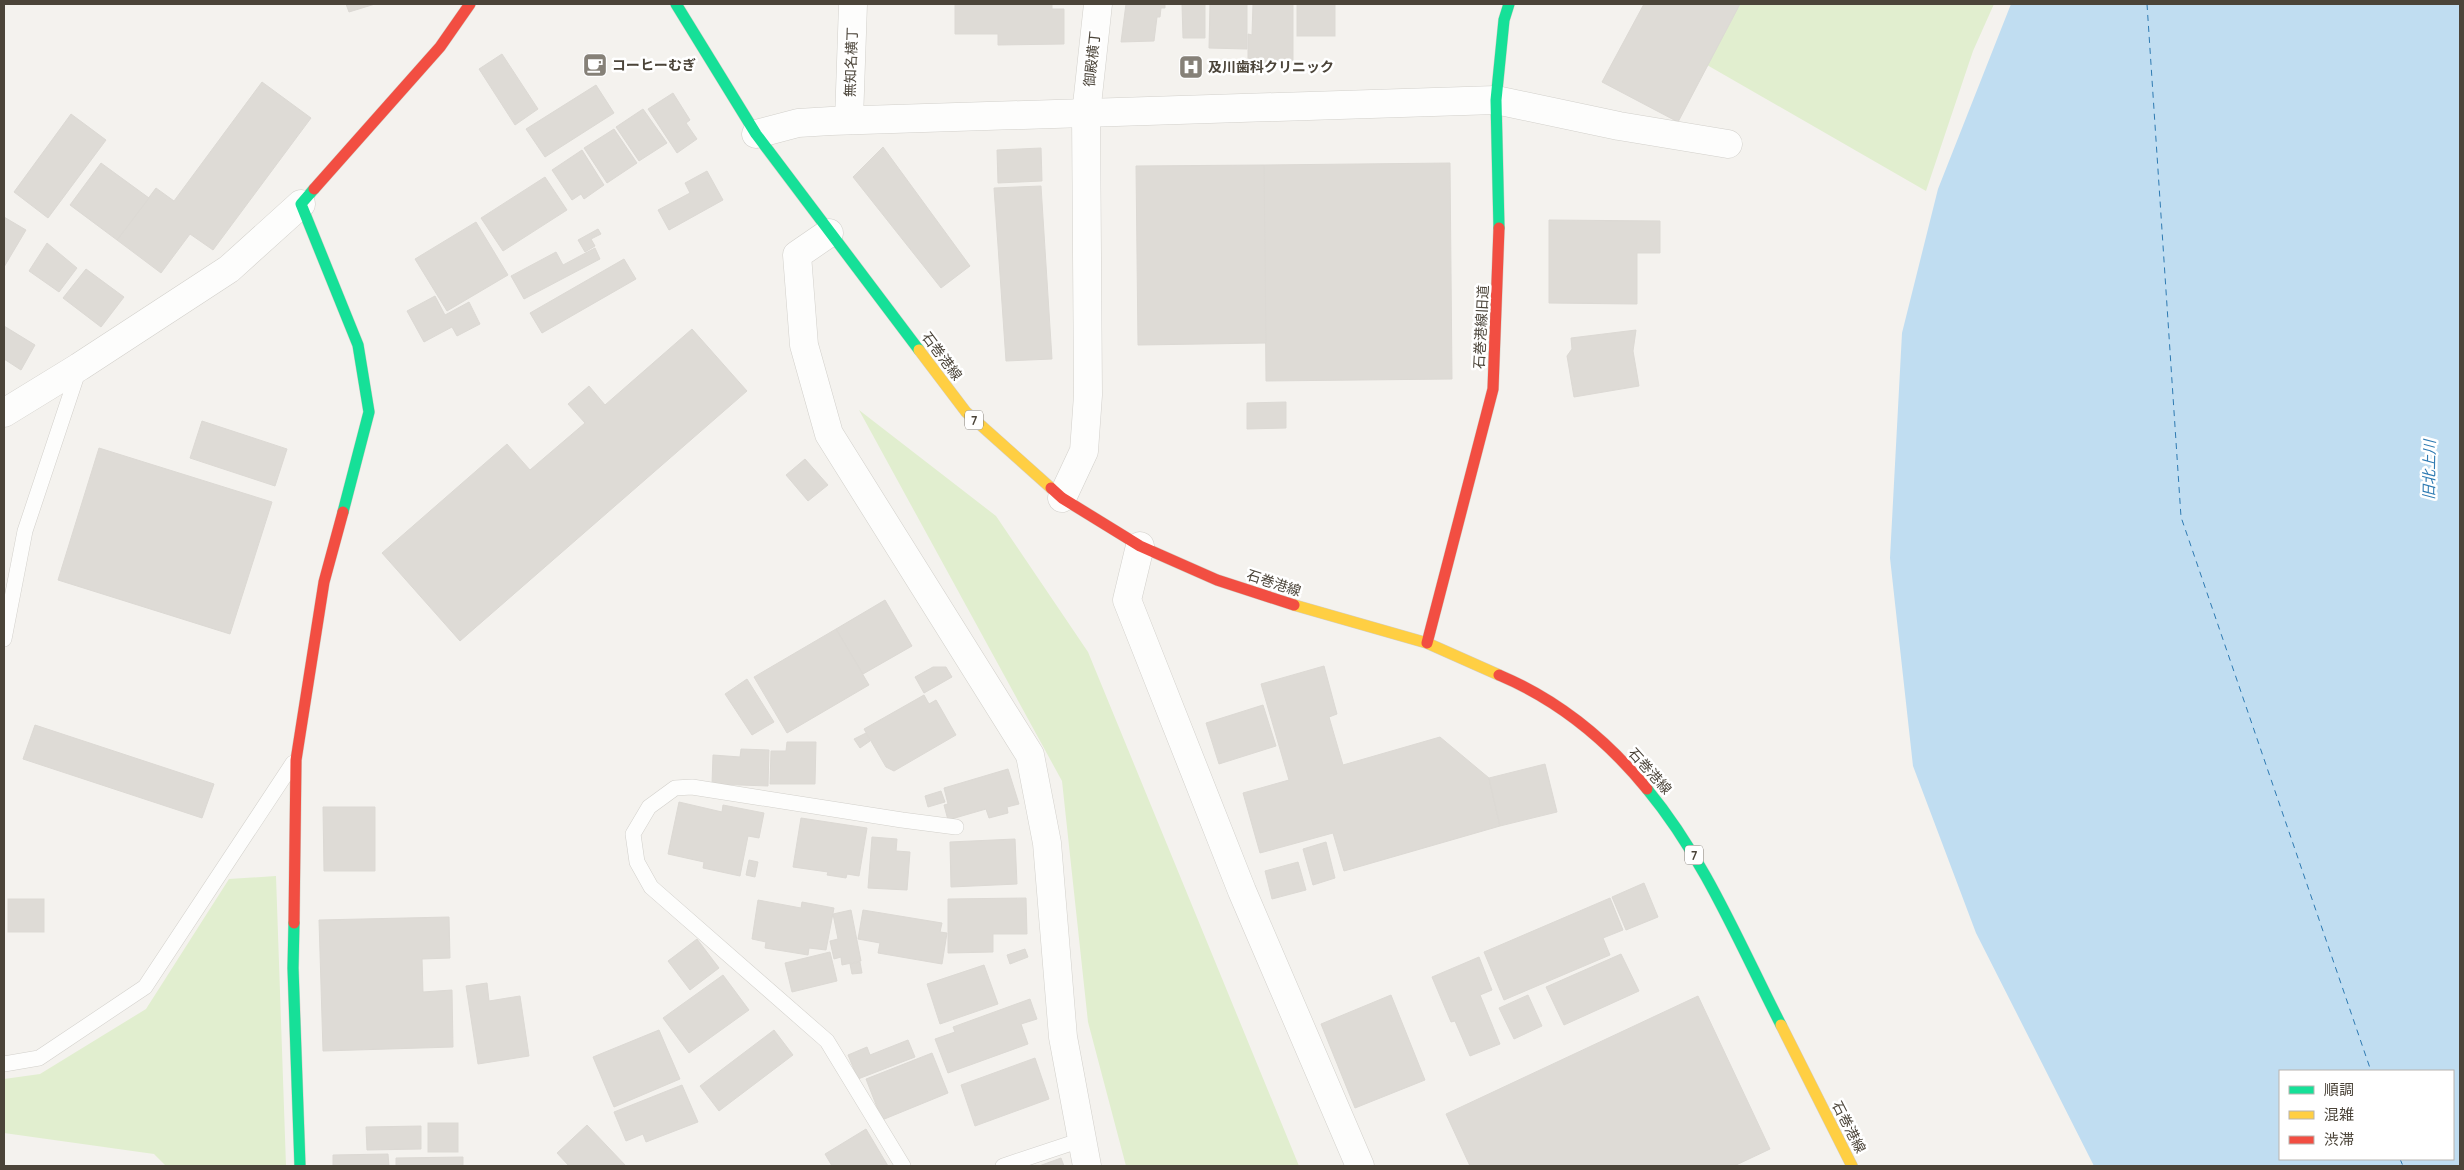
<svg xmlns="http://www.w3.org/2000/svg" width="2464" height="1170" font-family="Quicksand,'Noto Sans JP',sans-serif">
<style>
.green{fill:#e1eecf}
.water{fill:#c0ddf1;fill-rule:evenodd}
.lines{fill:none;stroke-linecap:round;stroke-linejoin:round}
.ferry{stroke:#2e7ab2;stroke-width:1;stroke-dasharray:6 5;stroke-linecap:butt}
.building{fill:#dedbd6;stroke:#dcd9d4}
.lane-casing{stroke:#d2d0cb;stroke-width:16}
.street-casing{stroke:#d2d0cb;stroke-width:29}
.fast-casing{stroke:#d3cfc5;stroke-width:12}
.slow-casing{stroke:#d3cfc5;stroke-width:12}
.jam-casing{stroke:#d3cfc5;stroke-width:12}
.lane{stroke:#fdfdfc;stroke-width:15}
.street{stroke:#fdfdfc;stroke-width:28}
.fast{stroke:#16e098;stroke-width:11}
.slow{stroke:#ffcf43;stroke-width:11}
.jam{stroke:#f24e42;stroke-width:11}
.labels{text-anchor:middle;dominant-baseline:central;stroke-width:5;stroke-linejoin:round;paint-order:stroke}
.shield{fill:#fff;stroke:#817c74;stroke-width:1}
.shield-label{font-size:12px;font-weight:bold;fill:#4b4439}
.street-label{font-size:14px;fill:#4b4439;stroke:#fff}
.poi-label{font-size:14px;font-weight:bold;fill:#4b4439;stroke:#fff;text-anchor:start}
.water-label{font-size:15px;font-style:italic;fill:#2e7ab2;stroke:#fff}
</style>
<rect width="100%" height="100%" fill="#f4f2ee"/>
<!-- green -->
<g class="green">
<polygon points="1740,4 1994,4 1973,51 1926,191 1707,65"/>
<polygon points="859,410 996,516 1088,652 1299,1166 1126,1166 1088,1022 1062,781"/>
<polygon points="276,876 286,1166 166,1166 154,1154 4,1133 4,1079 40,1074 146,1009 229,879"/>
</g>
<!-- water -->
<path class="water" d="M2011,4H2460V1166H2094L1976,933L1913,766L1890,558L1902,333L1938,189ZM2280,1071H2453V1159H2280Z"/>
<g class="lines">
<!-- ferry -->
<g class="ferry">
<polyline points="2147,4 2181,517 2371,1071"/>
<polyline points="2400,1159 2403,1166"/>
</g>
</g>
<!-- building -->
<g class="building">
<polygon points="346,4 375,4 349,12"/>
<polygon points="955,4 1052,4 1052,9 1064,9 1064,44 998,45 998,34 955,34"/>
<polygon points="1126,4 1165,4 1165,8 1161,8 1160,17 1157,17 1154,41 1121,42"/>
<polygon points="1182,4 1205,4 1205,38 1183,38"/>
<polygon points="1210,4 1247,4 1247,49 1209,48"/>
<polygon points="1253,4 1293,4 1293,64 1248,64 1248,34 1252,35"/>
<rect x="1297" y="4" width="38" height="32"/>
<polygon points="1644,4 1740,4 1678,122 1602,82"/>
<polygon points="502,54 538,109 515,125 479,69"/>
<polygon points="262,82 311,118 213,250 190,234 161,273 117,240 156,188 174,201"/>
<polygon points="596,85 614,113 545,157 526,129"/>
<polygon points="673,93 690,120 686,123 697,139 677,153 648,109"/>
<polygon points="643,109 667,143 639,161 616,127"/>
<polygon points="71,114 106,140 48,218 14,192"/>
<polygon points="614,129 637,163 607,183 584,148"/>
<polygon points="883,147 970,266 941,288 853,177"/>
<polygon points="1041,148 1042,181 998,183 997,150"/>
<polygon points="582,150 604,185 584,199 581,194 572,200 552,170"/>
<polygon points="101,163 149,198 117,240 70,205"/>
<polygon points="1450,163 1452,379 1266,381 1264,165"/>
<polygon points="1264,165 1266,343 1138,345 1136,166"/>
<polygon points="707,171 723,200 669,230 658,210 690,193 685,183"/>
<polygon points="545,177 567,210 503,251 481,218"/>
<polygon points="1041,186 1052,359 1006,361 994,188"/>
<polygon points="4,217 26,230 4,267"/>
<polygon points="1549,220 1660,221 1660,253 1637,253 1637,304 1549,303"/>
<polygon points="476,222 508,275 447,311 415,259"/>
<polygon points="598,229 601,234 591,239 595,246 585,252 578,240"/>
<polygon points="47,243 77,268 59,292 29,271"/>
<polygon points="595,248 600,259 524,299 511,276 556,252 563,265"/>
<polygon points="624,259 636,279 542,333 530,313"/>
<polygon points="86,269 124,297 101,327 63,298"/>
<polygon points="435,296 445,315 469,302 480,324 457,336 452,327 424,342 407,311"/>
<polygon points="4,326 35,345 21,370 4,359"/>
<polygon points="692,329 747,391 460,641 382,553 507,444 530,470 585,423 568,404 589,386 605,405"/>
<polygon points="1636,330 1633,351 1639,386 1574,397 1567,356 1572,349 1571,338"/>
<polygon points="1286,402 1286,428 1247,429 1247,403"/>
<polygon points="202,421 287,449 275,486 190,458"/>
<polygon points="99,448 272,502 230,634 58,580"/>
<polygon points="805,459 828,485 808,501 786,475"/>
<polygon points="885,600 912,646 863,674 836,629"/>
<polygon points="836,629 869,685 787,733 754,677"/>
<polygon points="1324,666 1337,714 1329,717 1343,765 1440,737 1489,778 1500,826 1344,871 1333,833 1260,853 1243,793 1289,780 1261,684"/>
<polygon points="933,667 946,667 952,677 924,693 915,677"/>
<polygon points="747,679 774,722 752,735 725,694"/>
<polygon points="924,695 929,704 936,700 956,735 894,771 886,767 864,729"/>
<polygon points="1263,705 1276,746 1219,764 1206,723"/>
<polygon points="35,725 214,784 202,818 23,759"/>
<polygon points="866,733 870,741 860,748 854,739"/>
<polygon points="787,742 816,742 815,784 770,784 771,751 786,751"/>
<polygon points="741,749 769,750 768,786 712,784 713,755 740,757"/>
<polygon points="1545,764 1557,812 1500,826 1489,778"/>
<polygon points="1008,769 1019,804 1007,807 1008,813 989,818 986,809 948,820 944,805 948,804 944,788"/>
<polygon points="941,791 945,802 928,807 925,796"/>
<polygon points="679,802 722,812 723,805 764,813 759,838 748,836 740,876 703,868 704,862 668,854"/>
<polygon points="323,807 375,807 375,871 324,871"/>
<polygon points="801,818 867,828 859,876 847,874 846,878 827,875 828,872 793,867"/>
<polygon points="872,837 897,839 896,851 910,852 907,890 868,888"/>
<polygon points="1015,839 1017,884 951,887 950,842"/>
<polygon points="1326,842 1335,878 1313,885 1303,849"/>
<polygon points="749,860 758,862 755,877 746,875"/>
<polygon points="1298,862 1306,890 1272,899 1265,871"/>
<polygon points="1644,883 1658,917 1626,930 1612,897"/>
<polygon points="1026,898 1027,934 993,934 993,952 948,953 948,899"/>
<polygon points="1610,898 1623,930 1603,938 1610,955 1504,1000 1484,952"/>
<rect x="8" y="899" width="36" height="33"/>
<polygon points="758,900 801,908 802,902 834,908 826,950 809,948 808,955 765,948 766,942 752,939"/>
<polygon points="851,910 861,961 842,965 841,957 834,959 830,941 838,939 833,914"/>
<polygon points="863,910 942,923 940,932 947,933 942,964 878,953 880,943 858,939"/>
<polygon points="449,917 450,958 422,959 423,992 452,990 453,1047 323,1051 319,920"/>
<polygon points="697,939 719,968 690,990 668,961"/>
<polygon points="1025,949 1028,957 1010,964 1007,955"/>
<polygon points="830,952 837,981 792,992 785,963"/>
<polygon points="1621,954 1639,991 1564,1025 1546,987"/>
<polygon points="1479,957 1492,990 1480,995 1500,1044 1470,1056 1455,1021 1451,1022 1432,977"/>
<polygon points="860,962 862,973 852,974 850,964"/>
<polygon points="984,965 998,1004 940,1024 927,984"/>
<polygon points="723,975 749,1010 689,1053 663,1018"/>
<polygon points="487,983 489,1001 520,996 529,1056 478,1064 466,986"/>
<polygon points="1391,995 1425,1080 1355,1108 1321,1024"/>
<polygon points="1528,995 1542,1026 1514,1039 1499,1008"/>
<polygon points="1698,996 1770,1149 1734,1166 1470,1166 1446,1114"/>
<polygon points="1030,999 1037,1019 1021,1024 1028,1044 948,1073 935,1039 955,1032 953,1027"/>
<polygon points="659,1030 680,1079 614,1107 593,1057"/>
<polygon points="774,1030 793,1055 719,1111 700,1086"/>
<polygon points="908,1040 915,1057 858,1079 848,1055 867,1047 870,1055"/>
<polygon points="932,1053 948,1093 882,1120 866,1079"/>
<polygon points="1035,1058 1049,1099 975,1126 961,1085"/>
<polygon points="682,1085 698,1122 646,1142 643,1134 626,1141 614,1112"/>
<rect x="428" y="1123" width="30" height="29"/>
<polygon points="587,1125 626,1166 569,1166 557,1153"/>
<polygon points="421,1126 421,1149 367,1150 366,1127"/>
<polygon points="866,1129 888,1166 832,1166 825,1154"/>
<polygon points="388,1154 389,1166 333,1166 333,1155"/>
<polygon points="463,1157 463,1166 396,1166 396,1158"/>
<polygon points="1061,1158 1064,1166 1039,1166"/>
</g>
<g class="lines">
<defs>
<g id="lane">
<polyline points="4,639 25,531 79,369"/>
<polyline points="4,1064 39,1058 145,987 293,763"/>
<polyline points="903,1166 827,1041 651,887 637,862 633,834 649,807 675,788 692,787 902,820 956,827"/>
<polyline points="1003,1166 1081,1140"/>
</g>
<g id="street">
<polyline points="849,120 853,4"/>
<polyline points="756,134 798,123 831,121 1496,100 1619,126 1728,144"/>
<polyline points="829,233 797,255 804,345 829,434 1030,755 1047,843 1063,1037 1087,1166"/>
<polyline points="4,413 79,367 229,269 301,204"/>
<polyline points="1062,498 1084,451 1088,395 1086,114 1098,4"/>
<polyline points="1140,546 1127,600 1242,891 1360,1166"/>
</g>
<g id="fast">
<polyline points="676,4 756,134 919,350"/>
<polyline points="314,189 301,204 358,345 369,412 343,512"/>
<polyline points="1499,228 1496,100 1504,20 1509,4"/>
<path d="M1647,789C1705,859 1740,945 1781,1025"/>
<polyline points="294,923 293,968 300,1166"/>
</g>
<g id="slow">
<polyline points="919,350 966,412 1051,488"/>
<polyline points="1294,605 1427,643 1499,675"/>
<polyline points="1781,1025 1852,1166"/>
</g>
<g id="jam">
<polyline points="314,189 440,47 470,4"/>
<polyline points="1051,488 1062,498 1140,546 1217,580 1294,605"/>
<polyline points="1427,643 1493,389 1499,228"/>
<path d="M1499,675C1558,700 1607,740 1647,789"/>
<polyline points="294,923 296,760 324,582 343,512"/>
</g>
</defs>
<!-- lane casing -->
<use href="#lane" class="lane-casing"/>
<!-- street casing -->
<use href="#street" class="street-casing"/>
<!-- fast casing -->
<use href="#fast" class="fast-casing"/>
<!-- slow casing -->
<use href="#slow" class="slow-casing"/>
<!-- jam casing -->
<use href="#jam" class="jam-casing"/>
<!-- lane -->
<use href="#lane" class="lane"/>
<!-- street -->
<use href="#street" class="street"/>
<!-- fast -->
<use href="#fast" class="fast"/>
<!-- slow -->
<use href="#slow" class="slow"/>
<!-- jam -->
<use href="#jam" class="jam"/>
</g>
<!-- icons -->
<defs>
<symbol id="cafe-square" viewBox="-11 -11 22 22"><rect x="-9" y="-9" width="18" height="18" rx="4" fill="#868178" stroke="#fff"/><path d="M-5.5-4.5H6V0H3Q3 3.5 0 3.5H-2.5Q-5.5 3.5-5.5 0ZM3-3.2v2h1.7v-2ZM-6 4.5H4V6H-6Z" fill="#fff"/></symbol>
<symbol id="hospital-square" viewBox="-11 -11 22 22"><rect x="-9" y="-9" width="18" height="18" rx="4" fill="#868178" stroke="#fff"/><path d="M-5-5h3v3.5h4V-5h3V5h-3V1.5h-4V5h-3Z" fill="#fff"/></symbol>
</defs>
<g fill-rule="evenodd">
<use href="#cafe-square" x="581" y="51" width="28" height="28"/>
<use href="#hospital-square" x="1177" y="53" width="28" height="28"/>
</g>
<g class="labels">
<!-- shield labels -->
<g class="shield">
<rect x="965" y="410.5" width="18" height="19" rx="4"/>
<rect x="1685" y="845.5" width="18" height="19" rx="4"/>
</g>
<g class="shield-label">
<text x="974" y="420">7</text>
<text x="1694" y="855">7</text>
</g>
<!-- street labels -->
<g class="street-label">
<text transform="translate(1092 59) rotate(-84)">御殿横丁</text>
<text transform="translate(851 62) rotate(-88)">無知名横丁</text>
<text transform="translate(1481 327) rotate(-87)">石巻港線旧道</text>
<text transform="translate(942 356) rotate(53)">石巻港線</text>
<text transform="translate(1274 583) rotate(18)">石巻港線</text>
<text transform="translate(1650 771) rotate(48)">石巻港線</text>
<text transform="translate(1849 1127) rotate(63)">石巻港線</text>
</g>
<!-- poi labels -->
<g class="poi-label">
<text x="612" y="65">コーヒーむぎ</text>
<text x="1208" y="67">及川歯科クリニック</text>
</g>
<!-- water labels -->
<g class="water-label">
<text transform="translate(2429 470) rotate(-89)">旧北上川</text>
</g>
</g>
<!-- border -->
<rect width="2464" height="1170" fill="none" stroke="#4b4439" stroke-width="10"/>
<!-- legend -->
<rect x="2279" y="1070" width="175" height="90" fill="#ffffff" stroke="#b7b4b0"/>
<rect x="2289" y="1086" width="25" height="8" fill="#16e098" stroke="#b7b4b0"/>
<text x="2324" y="1095" font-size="15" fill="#4b4439">順調</text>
<rect x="2289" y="1111" width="25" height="8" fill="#ffcf43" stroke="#b7b4b0"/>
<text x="2324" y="1120" font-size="15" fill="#4b4439">混雑</text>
<rect x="2289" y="1136" width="25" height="8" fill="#f24e42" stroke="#b7b4b0"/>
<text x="2324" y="1145" font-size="15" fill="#4b4439">渋滞</text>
</svg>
